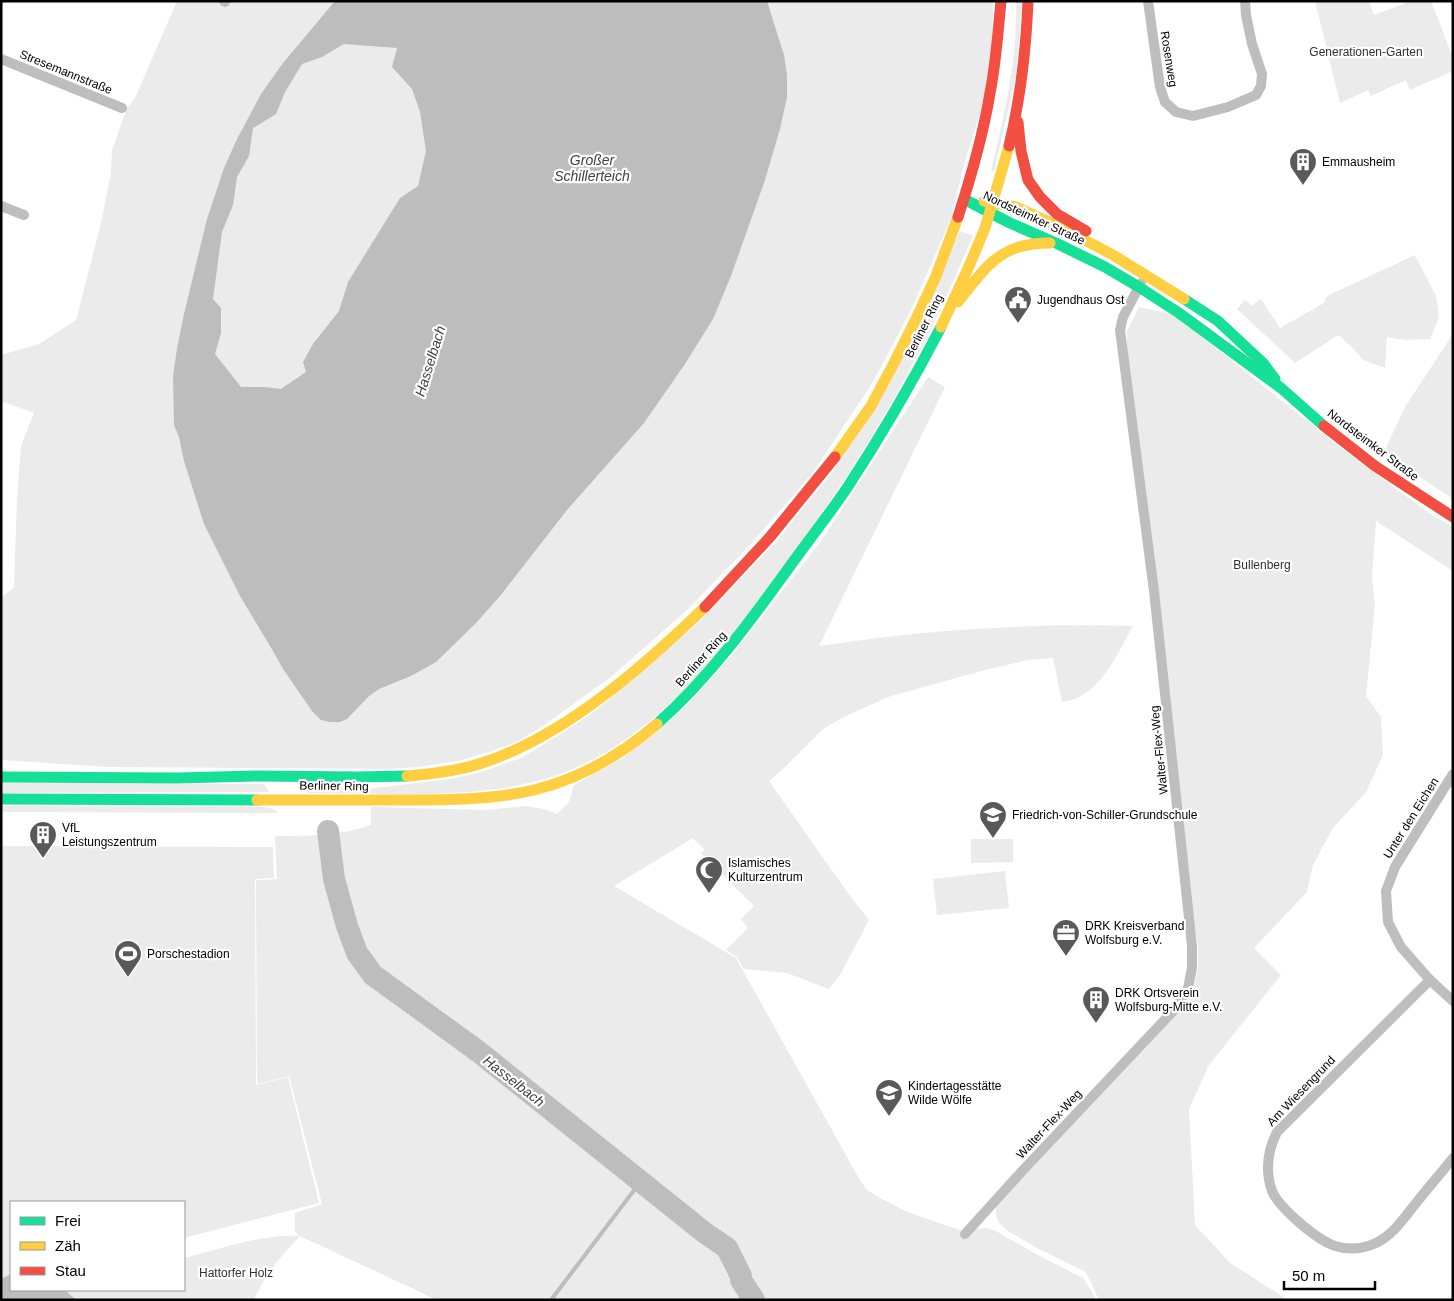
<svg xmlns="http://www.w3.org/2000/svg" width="1454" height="1301" font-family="Helvetica,sans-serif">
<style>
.green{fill:#ebebeb}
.water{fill:#bdbdbd;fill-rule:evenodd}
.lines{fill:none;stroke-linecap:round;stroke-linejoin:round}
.stream{stroke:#bdbdbd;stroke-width:4}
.river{stroke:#bdbdbd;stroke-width:22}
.street{stroke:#bebebe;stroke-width:10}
.fast{stroke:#16e098;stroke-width:11}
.slow{stroke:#ffcf43;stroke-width:11}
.jam{stroke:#f24e42;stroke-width:11}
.labels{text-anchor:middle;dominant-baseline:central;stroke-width:4.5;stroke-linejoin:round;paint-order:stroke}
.park-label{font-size:12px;fill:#313131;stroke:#fff}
.street-label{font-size:12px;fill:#000;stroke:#fff}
.poi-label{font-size:12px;fill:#000;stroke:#fff;text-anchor:start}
.water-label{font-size:14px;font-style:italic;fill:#424242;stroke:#fff}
</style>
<rect width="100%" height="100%" fill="#fff"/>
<!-- green -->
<g class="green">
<polygon points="177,1 993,1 992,51 984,100 965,161 950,221 910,312 873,382 814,471 751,544 689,608 611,677 543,726 516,742 489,752 458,761 419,767 388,769 107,767 1,760 1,598 14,587 17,499 21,446 34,413 1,401 1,355 39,344 76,320 101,223 111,173 112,150 127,108 136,96"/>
<path d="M1016,1H1022L1016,73L1011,99L994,171H991C1004,115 1018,59 1016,1Z"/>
<polygon points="1315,1 1369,1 1374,15 1411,1 1431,1 1453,58 1453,71 1410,90 1406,80 1371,96 1368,90 1340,103"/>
<path d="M960,231L973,236C953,281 934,326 910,369C869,446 820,518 768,588C753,607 740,627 725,645C679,700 623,753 554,776C476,801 389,793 308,793L307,789H367L451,779L481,772L521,758L564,732L595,711L632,680L696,625L775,543L834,470Z"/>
<polygon points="1415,255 1436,296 1439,318 1430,339 1405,340 1387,337 1385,368 1363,360 1352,347 1338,335 1295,363 1237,309 1245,300 1252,306 1261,299 1280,328 1324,303 1325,299 1329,295"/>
<polygon points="1139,307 1171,314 1231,360 1350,455 1429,513 1453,527 1453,571 1376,521 1372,579 1375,604 1366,696 1381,717 1383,755 1366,792 1333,828 1313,865 1307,892 1254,948 1281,975 1209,1065 1189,1109 1195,1225 1230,1263 1288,1300 1099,1300 1086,1272 1039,1249 1008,1231 999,1223 996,1216 996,1205 1179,1012 1193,990 1198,969 1198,945 1180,835 1127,381 1127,331"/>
<polygon points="1453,334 1453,499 1393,459 1384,452 1405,407"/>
<path d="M928,377L945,387L819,646C923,630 1028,623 1133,626C1119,651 1104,686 1077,698C1072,700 1066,701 1062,702L1053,658L1027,660L981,671L888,697L842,718L823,729L784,768L769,781L850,896L869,920L841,973L829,989L787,973L744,969L737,957L726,950L748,928L741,919L754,906L701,853L705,850L693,838L614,886L736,958L857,1175L866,1189L873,1194L905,1211L962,1231L986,1228L996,1231L1036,1254L1083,1278L1097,1300H437L300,1236C281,1256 265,1274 254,1300H76L65,1290H184V1258C218,1250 264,1233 299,1236L295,1231V1213L322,1204L289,1076L257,1084L256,880L277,879L275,836C308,836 340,836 371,825V807L485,810L525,806L544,809L557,814L569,802L574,785L621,759L652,736L687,705L733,654L821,541Z"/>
<polygon points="1,783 262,784 266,786 269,792 1,793"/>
<path d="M1,806L262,807C269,808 274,808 278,813L1,812Z"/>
<polygon points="971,839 1013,839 1013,862 971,863"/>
<polygon points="1,846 273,847 274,878 255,879 256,1085 288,1077 319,1203 184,1238 184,1202 11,1202 11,1274 1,1279"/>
<polygon points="1005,871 1009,908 937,915 933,879"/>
</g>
<!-- water -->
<g class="water">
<path d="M335,1H767L784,55L787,75V97L780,129L765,180L731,276L713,319L685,364L644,423L567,510L500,596L477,622L436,662L411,676L379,689L368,697L347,719L340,722H330L321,720L312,711L283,669L273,651L240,596L204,524L184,461L179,437L174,425L173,377L177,348L184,314L207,219L224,168L237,139L261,94L283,63ZM344,44L397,48L392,67L412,89L420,112L426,151L418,186L400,198L348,282L339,311L313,344L303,362L306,372L281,389L264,387H241L215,354L221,333V308L213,299L222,232L233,205L237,177L249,156L253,128L276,114L285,92L302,64L322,57Z"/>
<polygon points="11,1274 11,1290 65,1290 76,1300 1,1300 1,1279"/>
<polygon points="741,1280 758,1288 763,1300 739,1300"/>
</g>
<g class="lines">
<!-- stream -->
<polyline class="stream" points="551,1300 641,1181"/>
<!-- river -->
<polyline class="river" points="328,831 334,879 347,926 357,953 373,975 479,1052 705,1233 727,1248 741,1276 741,1280 754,1300"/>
<!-- street -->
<g class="street">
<polyline points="224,1 225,2"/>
<polyline points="1148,1 1160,87 1165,102 1176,112 1193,116 1228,107 1256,95 1261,86 1262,74 1252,44 1246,15 1245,1"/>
<polyline points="1,59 122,108"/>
<polyline points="1,206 24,215"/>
<polyline points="1453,774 1395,867 1386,891 1388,922 1401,947 1430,980 1453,1001"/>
<path d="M1430,980L1277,1132C1268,1150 1265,1171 1272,1191C1279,1208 1317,1240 1335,1246C1348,1250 1363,1249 1376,1243C1393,1235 1405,1217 1416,1203C1428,1188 1441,1173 1453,1158"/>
<polyline points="965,1234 1024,1169 1175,1009 1188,988 1192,968 1192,946 1154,591 1120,330 1123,317 1141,283"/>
</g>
<!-- fast -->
<g class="fast">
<polyline points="964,199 1010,223 1058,244 1105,267 1139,287 1179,313 1281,388 1324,426"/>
<polyline points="1184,299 1218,321 1263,363 1275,379"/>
<path d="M657,724C710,677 752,619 793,562C811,537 830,513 847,488C881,436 912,383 941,327"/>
<polyline points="1,777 176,778 257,776 358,777 407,776"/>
<polyline points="1,799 257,800"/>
</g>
<!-- slow -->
<g class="slow">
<polyline points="984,201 1016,207 1060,227 1113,255 1184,299"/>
<path d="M958,302C975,281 991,255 1019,247C1029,244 1039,243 1050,243"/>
<polyline points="941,327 970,264 985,228 1009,146"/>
<polyline points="835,457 871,406 895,361 916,319 936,276 958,217"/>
<path d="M407,776C432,774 458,771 482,763C565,736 643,667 705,607"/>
<path d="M257,800C302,800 346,800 390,800C438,800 487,801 534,790C579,779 622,754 657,724"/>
</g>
<!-- jam -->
<g class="jam">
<polyline points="1018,122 1021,151 1028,180 1040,197 1057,214 1086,231"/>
<path d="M1009,146C1021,96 1026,52 1028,1"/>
<path d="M958,217C971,177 983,136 990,93C996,63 998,32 1001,1"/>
<polyline points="1324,426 1375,466 1453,517"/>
<polyline points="705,607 770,537 835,457"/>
</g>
</g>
<!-- icons -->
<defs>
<symbol id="building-pin" viewBox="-11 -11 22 30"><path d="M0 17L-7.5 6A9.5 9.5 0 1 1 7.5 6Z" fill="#595959" stroke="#fff"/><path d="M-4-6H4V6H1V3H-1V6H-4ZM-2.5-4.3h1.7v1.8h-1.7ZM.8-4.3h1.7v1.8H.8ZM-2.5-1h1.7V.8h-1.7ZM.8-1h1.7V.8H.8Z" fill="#fff"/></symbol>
<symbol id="civic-pin" viewBox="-11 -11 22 30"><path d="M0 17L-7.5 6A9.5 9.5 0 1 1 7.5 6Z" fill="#595959" stroke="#fff"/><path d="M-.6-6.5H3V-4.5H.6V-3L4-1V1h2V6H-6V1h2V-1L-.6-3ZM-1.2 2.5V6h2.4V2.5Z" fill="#fff"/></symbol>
<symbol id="school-pin" viewBox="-11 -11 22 30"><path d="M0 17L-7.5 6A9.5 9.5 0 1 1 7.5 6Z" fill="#595959" stroke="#fff"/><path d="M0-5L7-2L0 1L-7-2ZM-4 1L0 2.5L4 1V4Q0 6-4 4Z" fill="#fff"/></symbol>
<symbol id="mosque-pin" viewBox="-11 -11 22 30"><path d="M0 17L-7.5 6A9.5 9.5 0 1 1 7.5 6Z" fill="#595959" stroke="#fff"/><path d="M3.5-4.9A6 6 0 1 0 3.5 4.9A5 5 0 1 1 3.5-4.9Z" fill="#fff"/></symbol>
<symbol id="office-pin" viewBox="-11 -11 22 30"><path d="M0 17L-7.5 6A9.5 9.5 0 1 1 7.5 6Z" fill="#595959" stroke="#fff"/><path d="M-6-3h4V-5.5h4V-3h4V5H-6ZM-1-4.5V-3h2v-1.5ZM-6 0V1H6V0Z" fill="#fff"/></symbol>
<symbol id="stadium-pin" viewBox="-11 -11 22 30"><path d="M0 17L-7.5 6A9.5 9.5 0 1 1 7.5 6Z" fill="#595959" stroke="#fff"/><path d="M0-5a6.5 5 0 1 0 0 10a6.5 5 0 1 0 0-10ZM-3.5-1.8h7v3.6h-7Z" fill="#fff"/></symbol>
</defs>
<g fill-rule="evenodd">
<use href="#building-pin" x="1287" y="146" width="32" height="43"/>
<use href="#civic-pin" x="1002" y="284" width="32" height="43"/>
<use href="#school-pin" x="977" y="799" width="32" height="43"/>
<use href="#building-pin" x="27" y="819" width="32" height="43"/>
<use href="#mosque-pin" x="693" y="854" width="32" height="43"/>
<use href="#office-pin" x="1050" y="917" width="32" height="43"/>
<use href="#stadium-pin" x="112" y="938" width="32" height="43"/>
<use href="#building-pin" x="1080" y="984" width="32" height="43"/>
<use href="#school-pin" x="873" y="1077" width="32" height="43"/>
</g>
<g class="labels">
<!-- park labels -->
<g class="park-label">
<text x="1366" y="52">Generationen-Garten</text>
<text x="1262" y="565">Bullenberg</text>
<text x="236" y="1273">Hattorfer Holz</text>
</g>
<!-- street labels -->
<g class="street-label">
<text transform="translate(1169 59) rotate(81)">Rosenweg</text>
<text transform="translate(66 72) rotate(22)">Stresemannstraße</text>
<text transform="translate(1034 218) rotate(25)">Nordsteimker Straße</text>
<text transform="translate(924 326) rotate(-63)">Berliner Ring</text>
<text transform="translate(1373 445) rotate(37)">Nordsteimker Straße</text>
<text transform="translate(701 659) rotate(-48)">Berliner Ring</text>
<text transform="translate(1159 750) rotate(-96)">Walter-Flex-Weg</text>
<text transform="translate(334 786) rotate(1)">Berliner Ring</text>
<text transform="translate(1411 818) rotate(-58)">Unter den Eichen</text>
<text transform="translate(1301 1091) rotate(-46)">Am Wiesengrund</text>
<text transform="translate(1049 1124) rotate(-47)">Walter-Flex-Weg</text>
</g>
<!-- poi labels -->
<g class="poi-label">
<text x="1322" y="162">Emmausheim</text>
<text x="1037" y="300">Jugendhaus Ost</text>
<text x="1012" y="815">Friedrich-von-Schiller-Grundschule</text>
<text x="62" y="828">VfL<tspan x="62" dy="14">Leistungszentrum</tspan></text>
<text x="728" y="863">Islamisches<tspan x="728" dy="14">Kulturzentrum</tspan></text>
<text x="1085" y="926">DRK Kreisverband<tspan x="1085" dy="14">Wolfsburg e.V.</tspan></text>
<text x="147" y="954">Porschestadion</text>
<text x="1115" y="993">DRK Ortsverein<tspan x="1115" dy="14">Wolfsburg-Mitte e.V.</tspan></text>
<text x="908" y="1086">Kindertagesstätte<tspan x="908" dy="14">Wilde Wölfe</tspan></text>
</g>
<!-- water labels -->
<g class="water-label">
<text x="592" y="160">Großer<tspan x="592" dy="16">Schillerteich</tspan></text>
<text transform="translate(430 361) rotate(-73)">Hasselbach</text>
<text transform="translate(514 1081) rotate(38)">Hasselbach</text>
</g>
</g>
<!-- border -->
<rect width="1454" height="1301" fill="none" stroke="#000000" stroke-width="5"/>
<!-- legend -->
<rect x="10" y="1201" width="175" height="90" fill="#ffffff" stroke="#999999"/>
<rect x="20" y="1217" width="25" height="8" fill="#16e098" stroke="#999999"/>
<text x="55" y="1226" font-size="15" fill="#000000">Frei</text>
<rect x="20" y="1242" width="25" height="8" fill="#ffcf43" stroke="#999999"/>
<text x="55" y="1251" font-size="15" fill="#000000">Zäh</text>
<rect x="20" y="1267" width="25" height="8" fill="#f24e42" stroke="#999999"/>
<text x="55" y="1276" font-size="15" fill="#000000">Stau</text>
<!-- scale -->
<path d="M1284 1281v8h91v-8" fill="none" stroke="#000000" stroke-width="2.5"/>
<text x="1292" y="1281" font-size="15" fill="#000000" stroke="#ffffff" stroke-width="4" paint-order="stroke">50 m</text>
</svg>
